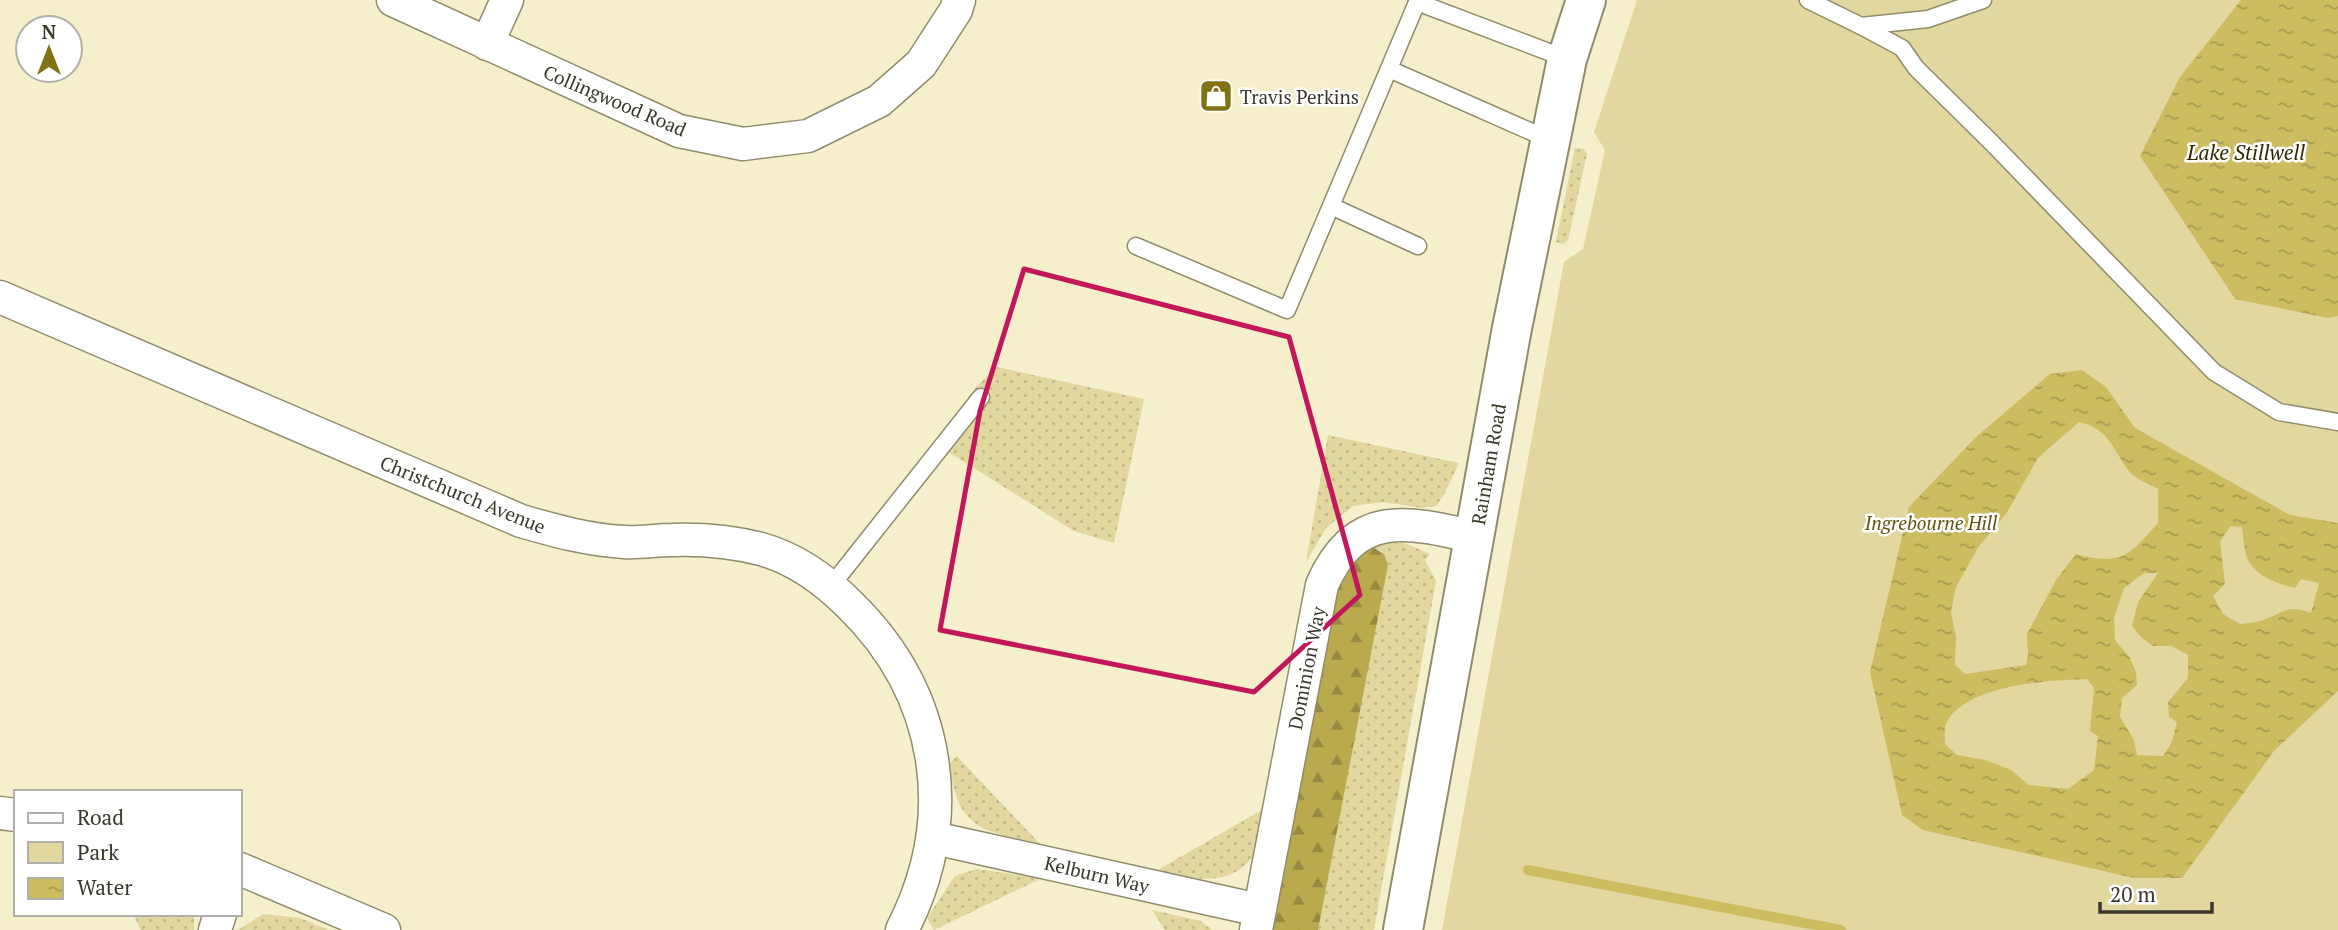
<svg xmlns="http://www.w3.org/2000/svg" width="2338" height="930" font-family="'PT Serif',serif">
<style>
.grass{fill:url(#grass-dots)}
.forest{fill:url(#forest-firs)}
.park{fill:#e1d79f}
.water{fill:url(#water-ripples);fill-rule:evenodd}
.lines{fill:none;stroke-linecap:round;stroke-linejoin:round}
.stream{stroke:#ccbd61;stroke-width:10}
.service-casing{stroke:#918c6c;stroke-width:19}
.minor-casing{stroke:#918c6c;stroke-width:35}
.primary-casing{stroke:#918c6c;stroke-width:42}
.service{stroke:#fff;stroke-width:16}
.minor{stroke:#fff;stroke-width:32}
.primary{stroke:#fff;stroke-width:38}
.marked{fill:none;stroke:#c2185b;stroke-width:5;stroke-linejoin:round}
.labels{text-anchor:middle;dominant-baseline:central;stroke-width:5;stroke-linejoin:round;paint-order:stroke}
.poi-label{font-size:19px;fill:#3b382b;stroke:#fff;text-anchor:start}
.street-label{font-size:19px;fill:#3b382b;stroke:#fff}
.park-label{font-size:19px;font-style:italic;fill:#5f540c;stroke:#fff}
.water-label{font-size:21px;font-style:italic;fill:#312b02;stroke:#fff}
</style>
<defs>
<pattern id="grass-dots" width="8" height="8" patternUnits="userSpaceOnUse" patternTransform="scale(1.75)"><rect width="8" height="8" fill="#e1d79f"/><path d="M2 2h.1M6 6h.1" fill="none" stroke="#c2b989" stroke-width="1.8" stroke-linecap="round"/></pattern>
<pattern id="forest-firs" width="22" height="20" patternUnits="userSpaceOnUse" patternTransform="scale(1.75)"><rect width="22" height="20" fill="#baaa4e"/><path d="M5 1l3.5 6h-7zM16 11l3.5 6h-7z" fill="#988b41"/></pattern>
<pattern id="water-ripples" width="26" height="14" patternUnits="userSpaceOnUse" patternTransform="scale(1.75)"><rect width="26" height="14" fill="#ccbd61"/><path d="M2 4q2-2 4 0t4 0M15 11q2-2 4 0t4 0" fill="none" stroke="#a79b50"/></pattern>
</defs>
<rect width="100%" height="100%" fill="#f5efcc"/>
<!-- grass -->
<g class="grass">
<polygon points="1575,148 1584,149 1587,154 1568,240 1563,244 1556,242"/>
<polygon points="997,367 1144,399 1114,543 1074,531 934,443 976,387"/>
<polygon points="1328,435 1459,463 1445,493 1436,506 1422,508 1383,502 1353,506 1326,528 1306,562"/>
<polygon points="1391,543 1405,543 1430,554 1425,560 1436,581 1374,930 1270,930 1372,547"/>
<path d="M957,756L1039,843C982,831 956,829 950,763Z"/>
<path d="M1267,807C1264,821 1262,838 1256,850C1236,890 1190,879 1156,871Z"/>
<polygon points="976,869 1042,878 934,930 927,918 955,876"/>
<polygon points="1152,910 1201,921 1212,930 1165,930"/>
<polygon points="133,914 194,914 194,930 141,930"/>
<polygon points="263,914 300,918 329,930 238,930"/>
</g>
<!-- forest -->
<path class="forest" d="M1372,547L1384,554L1388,565L1318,930H1270L1334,596C1344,571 1351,562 1372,547Z"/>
<!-- park -->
<polygon class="park" points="1637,0 2338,0 2338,930 1442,930 1564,262 1583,249 1605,150 1594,132"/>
<!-- water -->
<g class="water">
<polygon points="2241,0 2338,0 2338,316 2328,318 2235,299 2140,156 2180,77"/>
<path d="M2082,370L2106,387L2135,428L2290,515L2338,523V691L2274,751L2182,878H2134L1923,830L1902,815L1870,672L1909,507L1976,437L2050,374ZM2079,422C2110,429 2112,449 2129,471C2135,479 2149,484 2158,489V523C2129,556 2121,566 2076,554L2056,580L2027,634L2028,654L2026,665L1965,674L1955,665L1956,637L1951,612L1956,587L1979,546L2006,514L2038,458ZM2231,526L2242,527C2243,536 2244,546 2246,555C2252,575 2277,584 2295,588L2301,579L2319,583L2311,613C2287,604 2285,612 2263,620C2256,623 2248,623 2240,624L2223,614L2213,596L2225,584L2220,541ZM2144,573H2158L2138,602L2132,626L2141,637L2153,646H2171L2188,655V678L2168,702L2169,717L2177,722L2172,742L2163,756L2137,755L2134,740L2120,717L2122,698L2137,685L2136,672L2130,658L2115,640L2114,618L2124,588ZM2087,679L2094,688L2090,731L2098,736L2094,770L2068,789L2029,785L2011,770L1985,760L1957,755L1945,744C1945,737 1943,728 1947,722C1967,685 2048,680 2087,679Z"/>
</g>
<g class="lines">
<!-- stream -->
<polyline class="stream" points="1528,870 1841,930"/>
<defs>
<g id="service">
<polyline points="1808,0 1861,26 1928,19 1983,0"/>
<polyline points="1417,2 1567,59"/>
<polyline points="1861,26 1902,48 1916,68 1992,143 2214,372 2279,412 2338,422"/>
<polyline points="1389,69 1550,140"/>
<polyline points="1331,206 1418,246"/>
<polyline points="1136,246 1287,310 1418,0"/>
<polyline points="831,586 981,397"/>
</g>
<g id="minor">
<polyline points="393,0 679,131 743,144 808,136 879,101 921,64 956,10 959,0"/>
<polyline points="487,44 507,0"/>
<path d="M0,297L521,521C556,531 588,540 624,542C640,543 656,540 672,540C701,539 733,542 761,549C797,559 825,580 850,605C941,694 960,817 902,930"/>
<polyline points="0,813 16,815"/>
<polyline points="934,838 1259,910"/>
<polyline points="240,869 384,930"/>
<polyline points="215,930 220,914"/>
<path d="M1256,930L1322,585C1355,509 1406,521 1475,537"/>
</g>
<polyline id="primary" points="1403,930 1512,328 1567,59 1586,0"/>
</defs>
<!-- service casing -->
<use href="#service" class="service-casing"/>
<!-- minor casing -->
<use href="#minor" class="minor-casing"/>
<!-- primary casing -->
<use href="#primary" class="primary-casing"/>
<!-- service -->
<use href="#service" class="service"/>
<!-- minor -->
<use href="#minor" class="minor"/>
<!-- primary -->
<use href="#primary" class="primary"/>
</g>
<!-- marked area -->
<path class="marked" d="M1024,269L1289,337L1360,595L1254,692L940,630L980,411Z"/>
<!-- icons -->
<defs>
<symbol id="shop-square" viewBox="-11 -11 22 22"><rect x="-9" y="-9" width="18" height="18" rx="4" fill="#817314" stroke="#fff"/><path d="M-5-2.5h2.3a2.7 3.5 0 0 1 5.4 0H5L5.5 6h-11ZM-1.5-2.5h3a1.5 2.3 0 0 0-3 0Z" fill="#fff"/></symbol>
</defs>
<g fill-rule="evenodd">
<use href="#shop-square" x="1197" y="77" width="38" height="38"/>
</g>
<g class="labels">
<!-- poi labels -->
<g class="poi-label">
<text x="1240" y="96">Travis Perkins</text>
</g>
<!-- street labels -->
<g class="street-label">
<text transform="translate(615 100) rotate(23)">Collingwood Road</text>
<text transform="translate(1488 464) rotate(-80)">Rainham Road</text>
<text transform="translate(463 494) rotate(22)">Christchurch Avenue</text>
<text transform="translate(1306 668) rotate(-79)">Dominion Way</text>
<text transform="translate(1097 874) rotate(13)">Kelburn Way</text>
</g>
<!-- park labels -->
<g class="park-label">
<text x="1931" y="522">Ingrebourne Hill</text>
</g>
<!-- water labels -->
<g class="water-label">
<text x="2246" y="152">Lake Stillwell</text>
</g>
</g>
<!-- legend -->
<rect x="14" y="790" width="228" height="126" fill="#ffffff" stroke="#b1afaa" stroke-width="2"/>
<rect x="28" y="813" width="35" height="10" fill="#ffffff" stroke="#b1afaa" stroke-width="2"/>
<text x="77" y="825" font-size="21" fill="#3b382b">Road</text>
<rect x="28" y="842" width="35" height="21" fill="#e1d79f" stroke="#b1afaa" stroke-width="2"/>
<text x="77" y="860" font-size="21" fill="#3b382b">Park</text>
<rect x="28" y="878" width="35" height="21" fill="url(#water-ripples)" stroke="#b1afaa" stroke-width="2"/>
<text x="77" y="895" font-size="21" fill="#3b382b">Water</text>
<!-- north arrow -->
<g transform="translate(49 49)"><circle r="33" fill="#ffffff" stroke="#b1afaa" stroke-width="2"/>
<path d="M0-5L12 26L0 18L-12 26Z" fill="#817314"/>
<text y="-10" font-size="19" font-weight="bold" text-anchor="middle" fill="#3b382b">N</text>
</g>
<!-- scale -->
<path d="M2100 902v10h112v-10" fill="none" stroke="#3b382b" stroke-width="3.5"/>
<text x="2110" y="902" font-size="21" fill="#3b382b" stroke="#ffffff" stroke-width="5" paint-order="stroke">20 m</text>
</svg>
